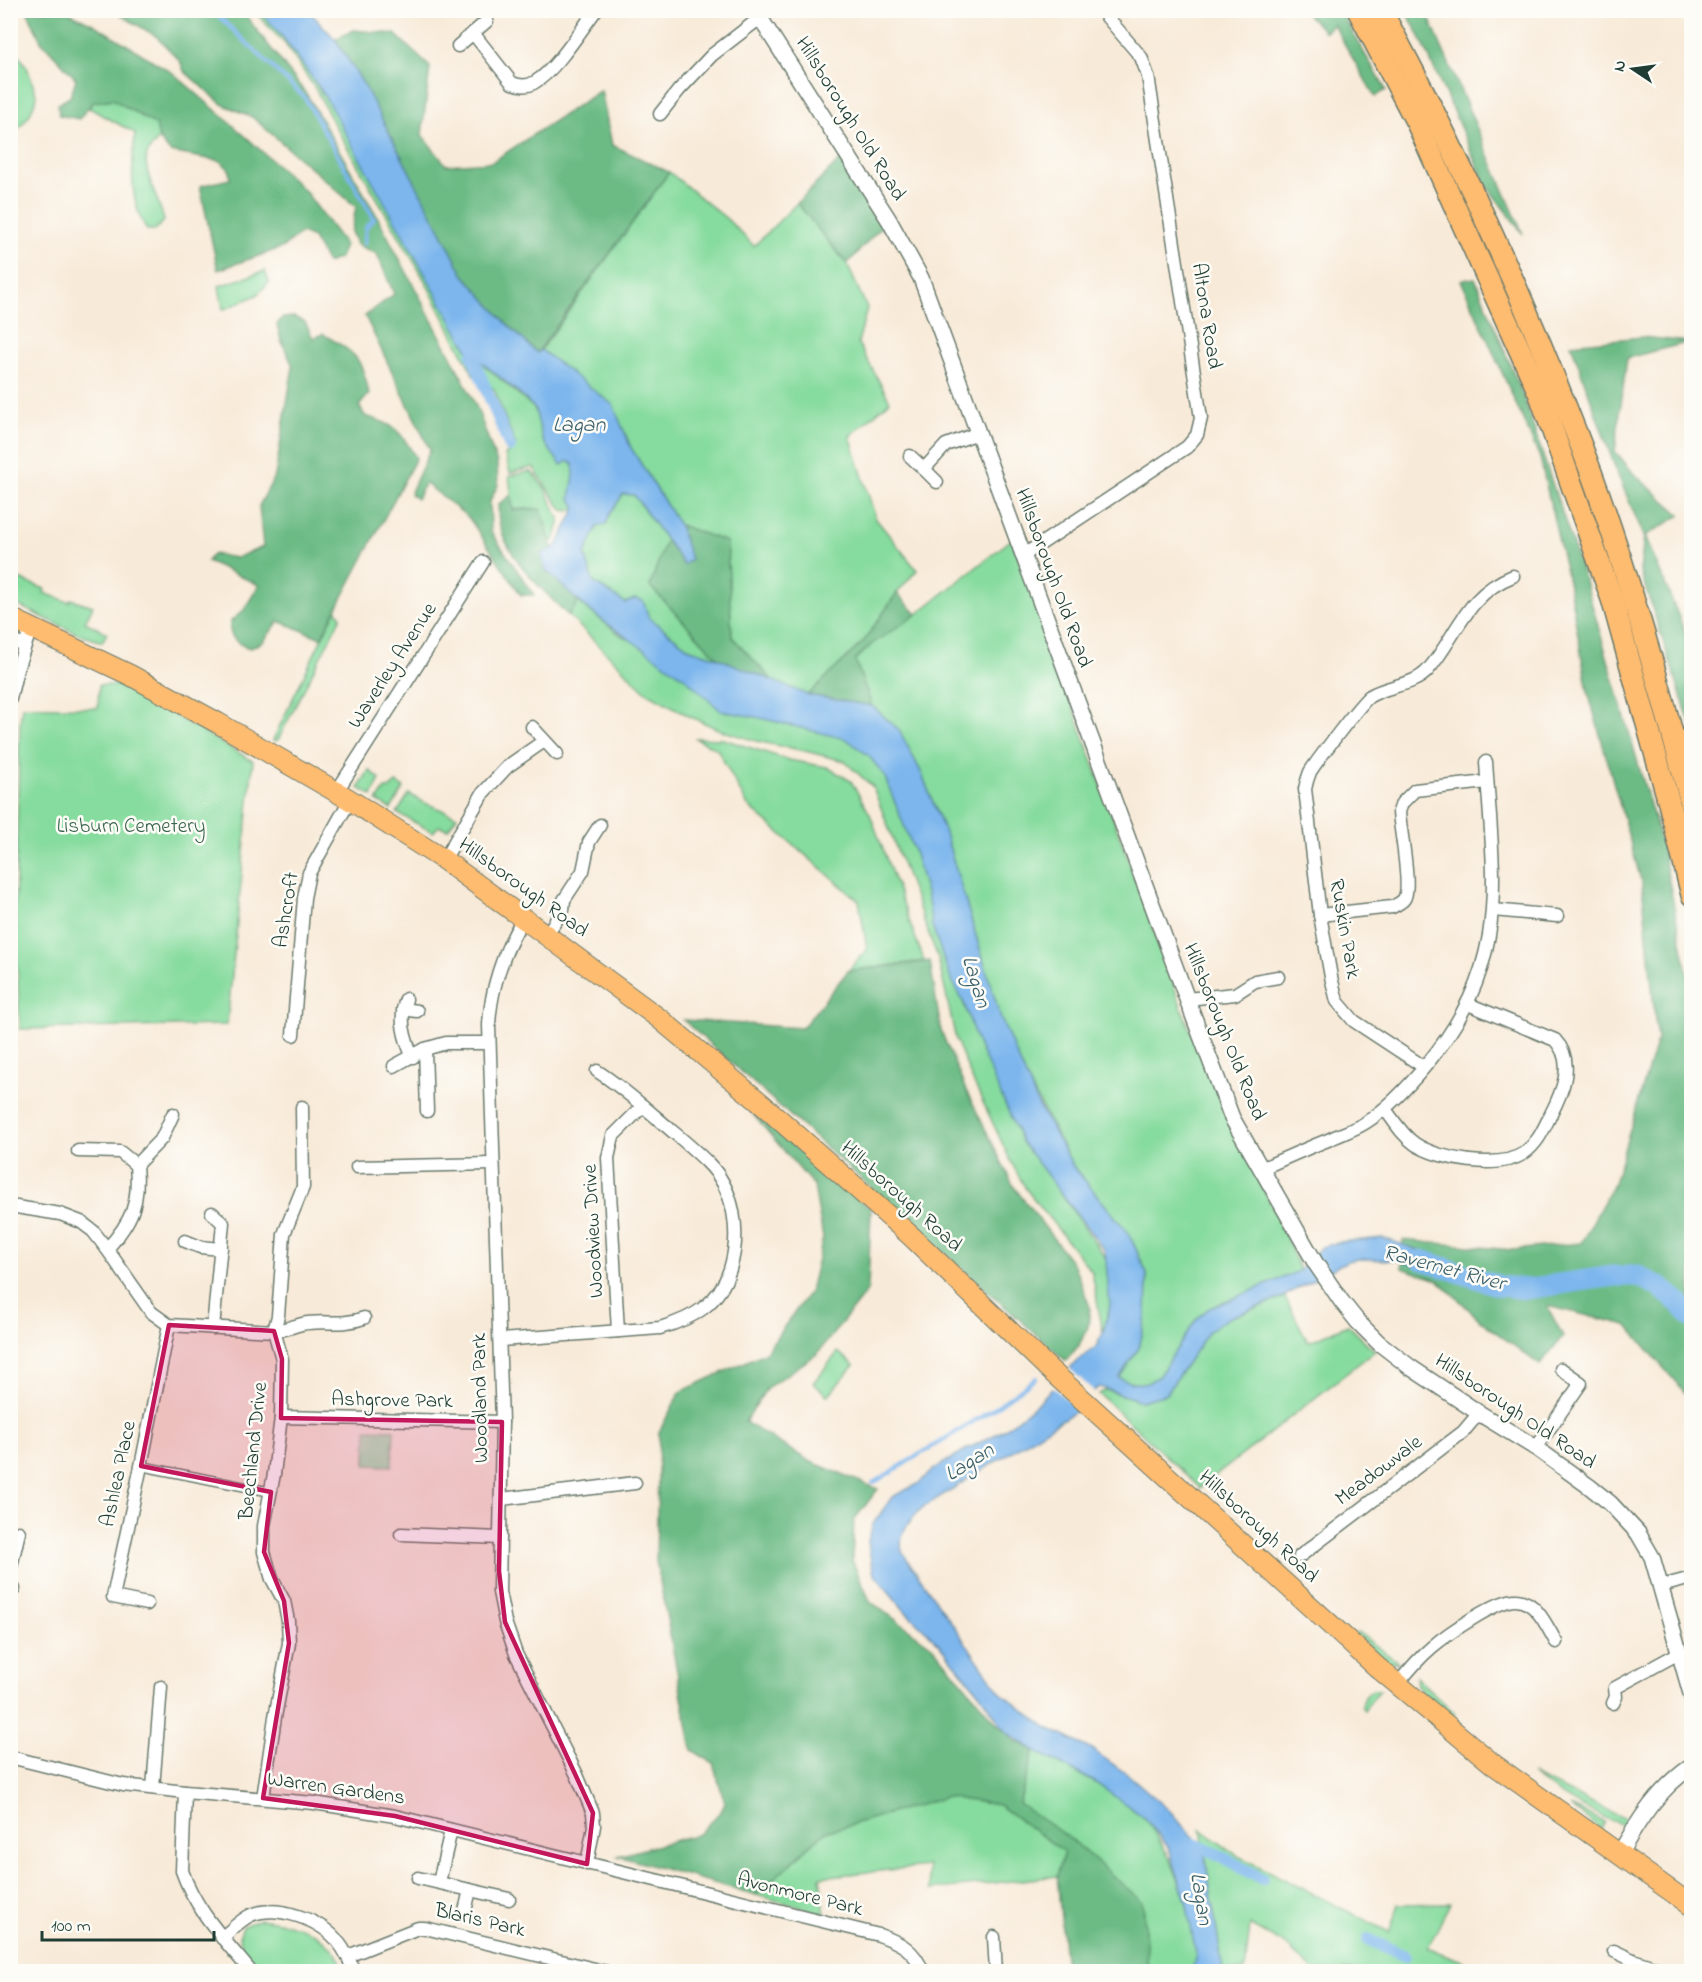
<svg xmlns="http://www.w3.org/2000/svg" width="1702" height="1982" font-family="'Indie Flower',sans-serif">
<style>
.green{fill:#86db9e;stroke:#528c69;stroke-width:1.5}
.forest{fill:#6cbb85;stroke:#467c5c;stroke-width:1.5}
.water{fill:#7cb6ed;stroke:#4e7a90;stroke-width:1.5}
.pier{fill:#f8ead8}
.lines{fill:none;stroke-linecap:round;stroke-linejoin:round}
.stream{stroke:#7cb6ed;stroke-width:4}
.canal{stroke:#7cb6ed;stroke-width:12}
.river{stroke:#7cb6ed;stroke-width:21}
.pedestrian-casing{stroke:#6b7a6d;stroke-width:11}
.minor-casing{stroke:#6b7a6d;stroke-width:15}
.tertiary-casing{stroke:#6b7a6d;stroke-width:18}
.trunk-casing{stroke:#6b7a6d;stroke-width:22}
.motorway-casing{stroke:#6b7a6d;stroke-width:24}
.pedestrian{stroke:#fff;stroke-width:8}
.minor{stroke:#fff;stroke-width:12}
.tertiary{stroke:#fff;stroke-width:15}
.trunk{stroke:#fdbc70;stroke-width:20}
.motorway{stroke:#fdbc70;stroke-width:21}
.marked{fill:#c2185b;fill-opacity:0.2;stroke:#c2185b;stroke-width:4.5;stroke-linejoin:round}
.labels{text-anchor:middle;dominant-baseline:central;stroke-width:5;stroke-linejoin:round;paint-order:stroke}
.street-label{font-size:21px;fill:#1f3d34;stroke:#fdfcf7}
.park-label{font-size:21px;fill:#39644e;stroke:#fdfcf7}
.water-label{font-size:22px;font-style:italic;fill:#3b616c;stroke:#fdfcf7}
</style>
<rect width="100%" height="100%" fill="#fdfcf7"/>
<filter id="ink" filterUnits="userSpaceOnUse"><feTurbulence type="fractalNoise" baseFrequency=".0167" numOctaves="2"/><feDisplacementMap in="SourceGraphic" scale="12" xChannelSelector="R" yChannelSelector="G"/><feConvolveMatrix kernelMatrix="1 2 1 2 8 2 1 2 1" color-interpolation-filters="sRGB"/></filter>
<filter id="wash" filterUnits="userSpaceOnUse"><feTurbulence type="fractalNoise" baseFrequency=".008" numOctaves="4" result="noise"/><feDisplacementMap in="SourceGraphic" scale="24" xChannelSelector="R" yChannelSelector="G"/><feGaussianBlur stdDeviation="1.35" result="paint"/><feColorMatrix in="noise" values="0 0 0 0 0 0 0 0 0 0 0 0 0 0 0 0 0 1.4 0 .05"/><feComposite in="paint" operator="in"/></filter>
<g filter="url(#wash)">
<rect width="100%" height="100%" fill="#f8ead8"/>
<!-- green -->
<g class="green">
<polygon points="254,11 260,11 298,55 334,112 469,352 534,408 542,430 573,463 575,475 571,498 576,507 570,511 562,510 533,467 510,473 505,455 516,446 494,389 474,376 424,279 336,128 316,90 285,44"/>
<polygon points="11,44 27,67 37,97 29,116 11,137"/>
<path d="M113,99L157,125L159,139C155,144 148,149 147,155C142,171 161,203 164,221L155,230H147C128,201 132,166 135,133L89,108L93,102Z"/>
<polygon points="669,172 727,219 754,246 797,203 847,264 867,308 858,343 890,401 850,436 876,519 917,570 897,593 864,641 808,695 775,683 732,637 727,542 679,525 631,448 624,431 541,350"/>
<polygon points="265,271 269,282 257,295 223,310 219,286"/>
<polygon points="531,471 545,488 560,520 554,541 550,541 527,508 513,510 509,476"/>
<polygon points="623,494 634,495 666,540 650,586 718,658 690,649 649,618 645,610 635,599 625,603 593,582 585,554 597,527 606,524 610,514"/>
<polygon points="1012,539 1187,1022 1234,1133 1278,1217 1300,1271 1208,1309 1196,1320 1159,1376 1146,1384 1130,1383 1119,1378 1139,1348 1146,1317 1147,1274 1129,1234 1073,1166 1028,1081 1001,1019 945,833 921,772 899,730 872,706 855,660 872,644 917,614"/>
<polygon points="11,576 45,589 44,593 69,602 71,599 93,606 85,622 107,633 102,642 80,635 11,602"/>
<polygon points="578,602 622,636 850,739 879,763 899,802 919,859 943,957 962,999 981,1051 1056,1187 1110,1264 1110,1305 1103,1333 1092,1272 1026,1189 1011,1162 972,1079 956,1040 938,958 873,787 844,761 805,751 756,741 720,730 689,716 646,692 561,608"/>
<polygon points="336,609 341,617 278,740 275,741 273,740"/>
<polygon points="99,685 122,685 253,761 227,1025 20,1029 15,908 20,723 22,706 98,708"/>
<polygon points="695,738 723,739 789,760 827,767 851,781 870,814 924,961 848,971 867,949 859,901 748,806 717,749"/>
<polygon points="369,770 380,779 372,796 359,788"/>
<polygon points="396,783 404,788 391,809 377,801 385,789 389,789"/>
<polygon points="409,794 425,803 457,816 448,829 439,826 433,832 397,813"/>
<polygon points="1285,1297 1308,1342 1348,1325 1375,1351 1200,1488 1099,1394 1106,1390 1141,1401 1166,1394 1209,1331 1228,1318"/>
<polygon points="838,1352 854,1365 828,1396 813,1383"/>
<polygon points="367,1429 394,1430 392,1466 366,1465"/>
<polygon points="1359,1633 1399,1663 1389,1663 1354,1634"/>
<polygon points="1416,1677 1455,1713 1453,1715 1450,1715 1421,1691 1417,1686"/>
<path d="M1373,1690H1380L1364,1710L1361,1706C1362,1698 1366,1694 1373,1690Z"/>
<polygon points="1034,1750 1101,1786 1147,1820 1170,1858 1185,1897 1199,1957 1194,1971 1148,1971 1143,1902 1069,1838 1019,1804"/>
<path d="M1531,1774L1626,1819L1623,1825C1591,1813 1558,1794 1531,1774Z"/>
<polygon points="946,1797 999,1805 1064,1852 1057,1876 930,1890 928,1866 820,1877 825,1914 756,1895 825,1832"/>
<polygon points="1570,1806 1605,1822 1601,1829"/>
<polygon points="1201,1829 1238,1856 1389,1932 1399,1904 1450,1903 1428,1948 1488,1971 1314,1971 1286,1945 1250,1925 1245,1971 1223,1971"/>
<path d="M260,1919C297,1924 332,1932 344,1971H260L243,1949L239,1937L243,1926Z"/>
</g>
<!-- forest -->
<g class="forest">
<polygon points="27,11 66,11 93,24 173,73 244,135 305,191 345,245 340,258 327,263 313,238 301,233 284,247 218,270 200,186 230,179 229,169 220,161 170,152 159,139 156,125 113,99 93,102 79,119 59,115 58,104 70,97 76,79 41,41"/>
<polygon points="114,11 242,11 307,95 377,216 464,381 477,408 497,463 498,485 490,501 491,532 534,595 521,595 469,518 425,483 417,499 410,494 430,450 365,316 394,294 377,254 357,245 351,232 356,207 252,117 222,104 184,71 180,61 156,36"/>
<polygon points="1304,11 1340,11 1386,90 1375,97 1333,24 1325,32"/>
<polygon points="1406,11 1426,11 1523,234 1486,185 1420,37"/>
<polygon points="354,30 395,34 430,67 422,135 446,165 492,162 601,90 612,145 669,172 537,353 507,324 463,274 364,85 335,39"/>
<polygon points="842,158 886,222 847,264 797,203"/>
<polygon points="1475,278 1523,396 1586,584 1662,846 1691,991 1691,1400 1627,1325 1547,1306 1563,1336 1540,1365 1482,1322 1438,1280 1402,1268 1403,1240 1513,1250 1581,1243 1614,1183 1657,1040 1642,884 1588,692 1570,591 1540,458 1461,280"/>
<path d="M294,317L305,322L313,338L323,334C355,353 362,356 369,394L359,406L365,416C397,425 399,430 416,458L321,638L279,621L263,642L250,648C236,644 228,636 230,622L244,610L259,585L207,561L213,554L236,558L263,547L259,506L275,476L293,366L281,340L277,325L282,318Z"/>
<polygon points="1642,337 1690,342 1627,358 1615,451 1634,474 1681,515 1645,536 1691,646 1691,726 1640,571 1644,536 1617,473 1571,344"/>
<path d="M511,495L513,510L541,509L552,547L554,576L578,602L569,616C543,591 491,544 499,504Z"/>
<polygon points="679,525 727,542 732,637 775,683 718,658 650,586 666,540 684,565 691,559"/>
<polygon points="897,593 917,614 872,644 855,660 872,706 808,695 864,641"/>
<polygon points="930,961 941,1031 965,1088 1014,1187 1074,1265 1090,1307 1088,1327 1079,1345 1066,1361 683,1020 802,1028 848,971"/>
<polygon points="751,1112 871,1209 868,1290 817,1354 767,1388 745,1422 809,1461 878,1489 854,1520 852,1560 870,1601 932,1646 994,1720 1014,1740 1034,1750 1019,1804 1069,1838 1143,1902 1148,1971 1066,1971 1057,1876 1064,1852 999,1805 946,1797 825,1832 756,1895 618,1856 699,1834 721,1811 725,1803 713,1763 692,1750 656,1561 659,1432 680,1392 765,1353 810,1291 823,1238 814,1186"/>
</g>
<!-- water -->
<path class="water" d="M260,11H309L335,39L364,85L463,274L507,324L537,353L541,350L613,405L631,448L679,525L691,559L684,565L634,495L623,494L610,514L606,524L597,527L585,554L593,582L625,603L635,599L643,601L649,618L690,649L718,658L808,695L872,706L899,730L921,772L945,833L1001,1019L1038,1104L1073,1166L1129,1234L1147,1274L1146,1317L1139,1348L1119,1378L1132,1383L1146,1384L1159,1376L1196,1320L1208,1309L1299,1271L1321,1247L1340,1242L1383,1238L1452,1261L1445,1277L1397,1260L1357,1259L1347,1261L1279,1299L1228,1318L1209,1331L1166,1394L1141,1401L1100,1387L1096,1389L1076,1411L922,1508C909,1522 898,1532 902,1552L1000,1692L1046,1727L1094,1751L1131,1777L1170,1811L1202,1848L1205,1856L1223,1971H1192L1196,1954L1186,1901L1169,1848L1145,1818L1093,1781L1034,1750L1006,1732L980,1694L938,1643L905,1611L874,1574L871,1561L868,1541L873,1524L892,1497L919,1483L934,1469L967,1449L1004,1430L1039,1402L1077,1361L1095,1348L1103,1333L1110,1306L1105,1251L1022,1142L976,1039L964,1003L950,977L932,926L928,900L914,851L884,775L869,756L846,739L756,717L721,711L685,678L602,620L576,599L545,569L541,554L557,546L576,507L570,498L574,475L573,464L568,461L561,465L543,441L535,409L519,393L469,352L321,90L282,36Z"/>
<!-- pier -->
<polygon class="pier" points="1068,1367 1096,1393 1080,1411 1050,1385"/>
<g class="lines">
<!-- stream -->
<g class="stream">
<polyline points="212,10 305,98 374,219 366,227 364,244"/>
<polyline points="873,1483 992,1410 1036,1378"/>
</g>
<!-- canal -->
<g class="canal">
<polyline points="472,355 510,447"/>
<polyline points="1186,1841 1215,1853 1262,1879"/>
<polyline points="1368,1939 1405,1956"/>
</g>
<!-- river -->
<polyline class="river" points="1422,1260 1500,1286 1526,1289 1613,1276 1638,1276 1660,1287 1680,1304 1692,1318"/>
</g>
</g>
<g filter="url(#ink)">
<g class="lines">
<defs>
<polyline id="pedestrian" points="141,1466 271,1492"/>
<g id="minor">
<path d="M473,33L512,83C520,86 528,87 535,82C555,71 581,30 596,10"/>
<polyline points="458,46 487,21"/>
<polyline points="660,114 679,90 712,55 760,18"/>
<polyline points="910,456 924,469 946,445 978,433"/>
<polyline points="924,469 937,482"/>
<polyline points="1024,555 1187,447 1197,435 1201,418 1148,76 1141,57 1101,10"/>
<polyline points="10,640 24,646"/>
<polyline points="10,699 17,669 31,628"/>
<polyline points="532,727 557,754"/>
<polyline points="337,791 483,562"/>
<polyline points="444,860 483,793 508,766 544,741"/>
<polyline points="1493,910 1557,916"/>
<path d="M1320,915L1392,907C1396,905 1401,903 1404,899C1412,887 1400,830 1399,812L1402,803L1415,790L1487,782"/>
<path d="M524,917C504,950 491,987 489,1025L502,1422L499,1592L505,1622L516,1654L577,1775L593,1813L594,1826L587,1864"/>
<polyline points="547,934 563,910 564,900 583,871 589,842 600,825"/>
<path d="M406,999C399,1019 404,1038 413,1057"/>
<polyline points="1187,999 1235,994 1255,981 1278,977"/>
<polyline points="403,1009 417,1011"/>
<polyline points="293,1035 304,898 309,873 350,800"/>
<polyline points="425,1049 427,1111"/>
<polyline points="394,1066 425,1049 446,1043 488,1043"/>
<path d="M1424,1067L1354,1021L1337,1001L1331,977L1320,915L1305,789C1306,784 1308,777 1310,772C1316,762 1363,700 1370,696C1388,685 1414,686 1428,670C1457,636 1466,594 1513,576"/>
<path d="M1385,1109C1394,1121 1402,1135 1415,1144C1439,1160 1500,1170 1524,1153C1538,1143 1543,1130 1550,1116C1562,1093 1576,1062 1555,1040L1468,1004"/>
<path d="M78,1151L120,1152L136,1165C140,1203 132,1221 107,1249"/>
<polyline points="136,1165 162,1138 173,1114"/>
<polyline points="357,1167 492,1164"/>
<path d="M1261,1169C1283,1159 1305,1149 1328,1140C1340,1134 1354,1130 1365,1123C1389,1108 1409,1086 1427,1064C1511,962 1494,884 1486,762"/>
<path d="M10,1206L60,1214L81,1222L93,1231L107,1249L151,1312L169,1325L274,1331C285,1330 293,1326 302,1324C324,1319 340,1327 364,1318"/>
<polyline points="212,1213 223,1223 213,1328"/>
<polyline points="185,1241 200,1247 221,1249"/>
<polyline points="618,1331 608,1158 613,1136 643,1106"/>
<path d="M500,1340L660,1328C694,1318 719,1304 730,1269C741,1233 735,1189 707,1162C694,1149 679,1137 665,1125C643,1106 622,1087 597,1071"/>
<polyline points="281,1417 502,1422"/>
<polyline points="1536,1448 1581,1383 1561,1369"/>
<polyline points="501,1499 635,1483"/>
<polyline points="401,1534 500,1538"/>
<polyline points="1300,1556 1463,1432 1479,1413"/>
<polyline points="10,1571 19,1532"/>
<polyline points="10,1582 14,1589"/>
<polyline points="1661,1586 1692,1578"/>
<polyline points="147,1604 113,1597 141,1466 169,1325"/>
<path d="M1397,1685C1408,1671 1419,1658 1432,1647C1447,1634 1498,1599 1516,1600C1537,1601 1547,1627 1556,1642"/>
<polyline points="1613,1703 1616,1697 1615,1688 1679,1653"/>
<path d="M10,1757L123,1785L185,1792L314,1803L395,1816L879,1935C901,1943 914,1949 923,1972"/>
<polyline points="153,1788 161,1687"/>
<path d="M185,1792L182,1871C196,1911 225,1940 251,1972"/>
<polyline points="263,1798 275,1717 289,1643 288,1621 284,1601 272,1579 264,1552 264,1526 274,1474 281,1417 282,1359 274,1331 278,1316 284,1234 303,1187 302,1107"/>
<polyline points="418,1878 509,1899"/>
<polyline points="439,1882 451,1830"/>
<polyline points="465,1911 470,1890"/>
<polyline points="994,1937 996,1972"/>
<path d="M222,1938C231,1930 240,1920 251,1915C278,1904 322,1920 339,1943C346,1952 350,1961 354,1972"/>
<polyline points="1614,1951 1633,1960 1669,1972"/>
<polyline points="348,1956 418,1928 425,1928 607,1972"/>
</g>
<g id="tertiary">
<polyline points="755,10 889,220 921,278 1187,999 1232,1118 1316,1264 1342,1302 1358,1322 1379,1343 1410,1367 1479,1413 1536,1448 1590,1487 1610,1503 1638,1533 1652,1557 1692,1697"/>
<path d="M1619,1855C1638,1821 1658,1789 1692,1766"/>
</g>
<polyline id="trunk" points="10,618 130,675 218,723 347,798 444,860 660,1019 763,1105 911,1236 1049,1369 1377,1667 1493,1764 1692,1906"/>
<g id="motorway">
<polyline points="1358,10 1418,125 1540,395 1612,599 1668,799 1692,895"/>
<path d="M1381,10C1454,146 1519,286 1575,430C1623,552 1658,680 1692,806"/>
</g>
</defs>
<!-- pedestrian casing -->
<use href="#pedestrian" class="pedestrian-casing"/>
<!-- minor casing -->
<use href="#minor" class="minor-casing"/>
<!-- tertiary casing -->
<use href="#tertiary" class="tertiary-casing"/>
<!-- trunk casing -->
<use href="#trunk" class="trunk-casing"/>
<!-- motorway casing -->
<use href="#motorway" class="motorway-casing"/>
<!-- pedestrian -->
<use href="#pedestrian" class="pedestrian"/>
<!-- minor -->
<use href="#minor" class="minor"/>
<!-- tertiary -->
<use href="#tertiary" class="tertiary"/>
<!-- trunk -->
<use href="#trunk" class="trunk"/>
<!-- motorway -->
<use href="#motorway" class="motorway"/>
</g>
</g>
<!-- marked area -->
<path class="marked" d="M169,1325L274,1331L282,1359L281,1418L502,1422L499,1571L505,1622L593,1813L587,1864L395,1816L263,1798L289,1643L284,1601L264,1552L271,1492L141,1466Z"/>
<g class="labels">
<!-- street labels -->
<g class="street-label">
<text transform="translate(850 119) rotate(58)">Hillsborough Old Road</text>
<text transform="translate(1206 316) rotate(81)">Altona Road</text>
<text transform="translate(1053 578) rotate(70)">Hillsborough Old Road</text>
<text transform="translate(393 666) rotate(-57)">Waverley Avenue</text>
<text transform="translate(523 888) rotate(36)">Hillsborough Road</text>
<text transform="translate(287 910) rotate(-81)">Ashcroft</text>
<text transform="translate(1344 929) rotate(80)">Ruskin Park</text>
<text transform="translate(1224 1032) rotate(68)">Hillsborough Old Road</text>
<text transform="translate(901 1197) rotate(42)">Hillsborough Road</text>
<text transform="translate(594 1231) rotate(-93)">Woodview Drive</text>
<text transform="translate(481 1398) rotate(-91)">Woodland Park</text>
<text transform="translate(392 1401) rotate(1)">Ashgrove Park</text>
<text transform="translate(1515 1412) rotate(34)">Hillsborough Old Road</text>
<text transform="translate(254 1451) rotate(-84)">Beechland Drive</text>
<text transform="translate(1379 1471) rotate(-37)">Meadowvale</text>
<text transform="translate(119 1474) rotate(-78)">Ashlea Place</text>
<text transform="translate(1258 1527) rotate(43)">Hillsborough Road</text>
<text transform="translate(336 1789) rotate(8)">Warren Gardens</text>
<text transform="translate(800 1895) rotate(14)">Avonmore Park</text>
<text transform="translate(480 1921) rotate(13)">Blaris Park</text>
</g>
<!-- park labels -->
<g class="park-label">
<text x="131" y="827">Lisburn Cemetery</text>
</g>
<!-- water labels -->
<g class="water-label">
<text x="579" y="426">Lagan</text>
<text transform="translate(975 982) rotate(73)">Lagan</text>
<text transform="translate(1444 1269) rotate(15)">Ravernet River</text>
<text transform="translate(970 1463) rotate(-32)">Lagan</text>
<text transform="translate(1200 1899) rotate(81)">Lagan</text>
</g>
</g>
<!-- margin -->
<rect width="1702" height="1982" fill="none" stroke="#fdfcf7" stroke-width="36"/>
<!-- north arrow -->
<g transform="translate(1633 69) rotate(283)" stroke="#fdfcf7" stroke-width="4.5" paint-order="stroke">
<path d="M0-4.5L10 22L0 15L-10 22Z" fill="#1f3d34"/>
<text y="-9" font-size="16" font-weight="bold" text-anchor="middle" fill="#1f3d34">N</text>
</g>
<!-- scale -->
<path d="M42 1931v9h172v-9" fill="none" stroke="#1f3d34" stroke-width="3"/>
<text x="51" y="1931" font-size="18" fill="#1f3d34" stroke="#fdfcf7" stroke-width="4.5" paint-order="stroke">100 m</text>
</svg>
